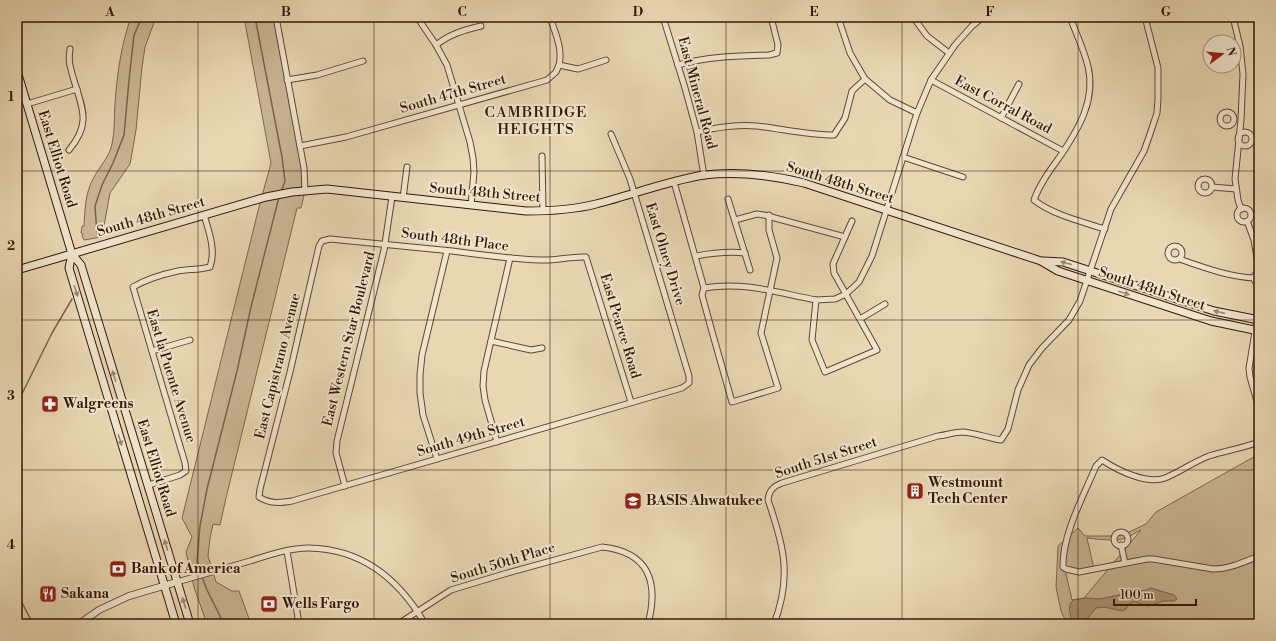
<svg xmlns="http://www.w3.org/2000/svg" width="1276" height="641" font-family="'Libre Bodoni',serif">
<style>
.green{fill:#cab695;stroke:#80664d;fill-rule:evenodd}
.water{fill:#ac9678;stroke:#7c634a}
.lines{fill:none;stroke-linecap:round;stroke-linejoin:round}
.stream{stroke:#7c634a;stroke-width:1.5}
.minor-casing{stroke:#624730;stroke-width:7}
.tertiary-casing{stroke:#624730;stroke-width:8}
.secondary-casing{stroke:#351705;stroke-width:9}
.minor{stroke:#f1e5ce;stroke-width:5}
.tertiary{stroke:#f1e5ce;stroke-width:6}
.secondary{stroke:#f1e5ce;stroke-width:7}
.oneway{fill:#9c8874}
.grid{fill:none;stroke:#351705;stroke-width:1;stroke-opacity:0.55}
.labels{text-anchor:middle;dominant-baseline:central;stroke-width:4;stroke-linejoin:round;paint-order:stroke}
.street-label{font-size:14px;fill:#351705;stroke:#f1e5ce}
.poi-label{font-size:14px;font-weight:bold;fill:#351705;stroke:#f1e5ce;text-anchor:start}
.neighbourhood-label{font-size:15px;letter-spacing:1px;fill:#351705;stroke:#f1e5ce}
.neatline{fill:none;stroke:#351705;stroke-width:1.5}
.grid-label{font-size:13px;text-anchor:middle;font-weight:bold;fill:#351705}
</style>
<rect width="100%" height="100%" fill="#e9d7b3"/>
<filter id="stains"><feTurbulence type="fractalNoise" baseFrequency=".005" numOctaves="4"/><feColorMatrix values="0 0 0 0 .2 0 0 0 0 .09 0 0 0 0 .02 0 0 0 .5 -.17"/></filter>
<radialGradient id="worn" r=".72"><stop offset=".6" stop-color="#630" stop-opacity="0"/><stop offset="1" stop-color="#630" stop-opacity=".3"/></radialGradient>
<!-- green -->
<g class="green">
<path d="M131,17H156L145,47L142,67L136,130L131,159L130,164L110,193L102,237L84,240L82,236L83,234L81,233L82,226H84C85,210 85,194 93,179C99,167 109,158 112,144C115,131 114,117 115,104C117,75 121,45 131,17Z"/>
<polygon points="244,17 276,17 304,168 305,191 301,208 297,208 226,498 220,525 213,524 210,538 208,556 216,582 232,591 239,591 251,624 207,624 194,587 186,552 192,537 182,518 259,207 271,163"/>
<polygon points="1259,309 1259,362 1251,360"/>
<path d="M1259,454V624H1067L1061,611L1056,587L1058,546L1078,528L1085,536H1114L1125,534L1146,524L1156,512ZM1141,530L1084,598L1072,600L1066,574L1068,570L1094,569L1087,538C1099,539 1114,542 1126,538C1131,536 1136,532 1141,530Z"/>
</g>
<!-- water -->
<path class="water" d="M1151,588L1174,595L1177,599L1174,601H1164L1148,606L1135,602L1129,604L1126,609L1122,611L1104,607L1096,608L1088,618L1083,622L1082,624H1073C1071,615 1066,608 1073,600L1087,598L1100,599L1128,593L1146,590Z"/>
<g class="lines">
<!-- stream -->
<g class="stream">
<polyline points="255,17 282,157 285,181 281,192"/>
<polyline points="97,234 95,206 102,185 113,163 124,135 129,80 134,35 142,17"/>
<polyline points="17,404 52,333 72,299"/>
<polyline points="201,573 197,561 200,526 207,489 237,371 251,307 279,197"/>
<polyline points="202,577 207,590 224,624"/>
<polyline points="17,593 33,624"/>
</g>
<defs>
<g id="minor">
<polyline points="276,17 304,168 305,191"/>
<polyline points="417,17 436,45 447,65 470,142 473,158 474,172 471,205"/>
<path d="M550,17C555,33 563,48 559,65"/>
<polyline points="663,17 685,88 697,132 704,176"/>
<polyline points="838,17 850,53 865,79 890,100 917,113"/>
<polyline points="913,17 927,36 949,53"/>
<path d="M1070,17C1076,33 1084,50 1088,66C1096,100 1079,128 1061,155C1051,169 1040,183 1034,200C1053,215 1083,222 1105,229"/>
<polyline points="1233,17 1240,46 1243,74 1241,120 1235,179 1238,200 1240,206 1242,209"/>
<polyline points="1224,42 1228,41 1231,42"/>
<path d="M436,45C450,34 464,30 481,26"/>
<polyline points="1234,46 1234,49"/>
<path d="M678,65C708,56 738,56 769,55L777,53L778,45L771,17"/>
<polyline points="287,80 317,75 363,61"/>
<polyline points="931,80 1063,151"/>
<polyline points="27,104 77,89"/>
<circle cx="1227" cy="119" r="7"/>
<polyline points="1001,118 1019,84"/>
<path d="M697,132C717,127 737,124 757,126C783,129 808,135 834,135L845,118L852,91L865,79"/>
<circle cx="1245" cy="139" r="7"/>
<path d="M611,134L630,179L689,376V383L682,388L292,501C280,503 270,504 259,497L260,489L290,372L319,246L322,241L330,239C371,243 411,247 452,251C481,255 511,259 540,260C556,261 571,256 586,257L631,402"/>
<polyline points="300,146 346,137 547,80 556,72 559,65 578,69 606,60"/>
<path d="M69,150C92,123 82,108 73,77C70,66 68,61 70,49"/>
<polyline points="542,156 543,211"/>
<polyline points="903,157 963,177"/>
<circle cx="1205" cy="186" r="7"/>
<polyline points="674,182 704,288"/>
<polyline points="1212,187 1236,189"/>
<polyline points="403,198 407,167"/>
<polyline points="728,199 750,270"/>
<circle cx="1244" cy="215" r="7"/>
<polyline points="735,220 757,214 764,215 845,237"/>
<polyline points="1247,221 1254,240 1259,270"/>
<circle cx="1175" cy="253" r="7"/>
<path d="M696,256C712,253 728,251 745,253"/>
<path d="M1180,258L1182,260C1206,268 1229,277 1254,278"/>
<path d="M1259,272L1255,275C1253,279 1255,283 1259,284"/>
<path d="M704,288C744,281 778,293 816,300L835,299L846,294L859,282L872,256L917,113L931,80L955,45L972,26L983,17"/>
<polyline points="704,288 702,295 711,328 732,402 778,388 761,333 777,258 769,230 769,215"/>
<polyline points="1259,290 1257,320 1249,368 1250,377 1259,408"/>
<polyline points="816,300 812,340 825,372 877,350 834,273 833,264 852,221"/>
<polyline points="860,319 885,304"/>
<polyline points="491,341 531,350 542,348"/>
<polyline points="152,351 190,340"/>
<polyline points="497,442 485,400 483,386 484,371 510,258"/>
<path d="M1259,442C1243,448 1225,451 1209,456C1193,462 1180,472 1165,478C1147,485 1117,470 1102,460L1096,466C1084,495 1062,535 1063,567L1066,569L1079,572L1147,559H1153L1213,569C1229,569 1244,562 1259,556"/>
<polyline points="437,459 423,415 420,393 420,375 422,355 447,251"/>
<path d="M149,485L180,475L186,471L185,463L133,287C145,280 164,274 178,271C189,269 199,270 210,267C216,251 209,231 204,215"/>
<polyline points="345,486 336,453 337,441 384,250 392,197"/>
<circle cx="1121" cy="539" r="7"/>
<polyline points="1121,545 1125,563"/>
<polyline points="287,551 299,624"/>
<path d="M177,582C201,575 226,568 250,561C269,555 289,548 309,548C363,549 399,579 425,624"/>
<path d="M398,624L451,590L504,574L602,547C649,552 659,582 648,624"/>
<path d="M774,624C792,577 784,546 768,500C769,490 774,486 782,483L938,436C946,435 955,432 963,432C976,433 988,438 1001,440L1008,429L1018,390L1029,365L1042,348L1069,320L1080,301L1111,209L1144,151L1150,134L1157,113L1158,99V68L1145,17"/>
</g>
<polyline id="tertiary" points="79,624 99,610 129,596 177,582"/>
<g id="secondary">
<polyline points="17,71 72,254 81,265 190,624"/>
<polyline points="72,254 69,268 176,624"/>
<polyline points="1043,261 1063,262 1214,311 1259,320"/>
<path d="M17,270L266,197L292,192L327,189L526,211C550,211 573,210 596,204C632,195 667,181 704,175C738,171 771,175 804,183L1041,261L1058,271L1211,321L1259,331"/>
</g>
</defs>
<!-- minor casing -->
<use href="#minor" class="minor-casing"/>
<!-- tertiary casing -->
<use href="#tertiary" class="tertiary-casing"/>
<!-- secondary casing -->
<use href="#secondary" class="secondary-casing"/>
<!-- minor -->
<use href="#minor" class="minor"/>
<!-- tertiary -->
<use href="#tertiary" class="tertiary"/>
<!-- secondary -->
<use href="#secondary" class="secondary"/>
</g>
<!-- one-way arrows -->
<defs><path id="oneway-solid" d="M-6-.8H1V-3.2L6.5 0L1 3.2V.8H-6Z"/></defs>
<g class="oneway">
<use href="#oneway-solid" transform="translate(1066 263) rotate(-166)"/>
<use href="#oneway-solid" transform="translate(76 291) rotate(73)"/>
<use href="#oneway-solid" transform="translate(1124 293) rotate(18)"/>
<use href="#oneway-solid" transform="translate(1219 312) rotate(-167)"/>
<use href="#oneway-solid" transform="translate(114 376) rotate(-107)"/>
<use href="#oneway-solid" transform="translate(120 440) rotate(73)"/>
<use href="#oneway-solid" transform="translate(166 545) rotate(-106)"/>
<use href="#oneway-solid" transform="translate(184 603) rotate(-108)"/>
</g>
<!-- grid -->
<path class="grid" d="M198,17V624M374,17V624M550,17V624M726,17V624M902,17V624M1078,17V624M17,171H1259M17,320H1259M17,470H1259"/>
<!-- icons -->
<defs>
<symbol id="pharmacy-square" viewBox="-11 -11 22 22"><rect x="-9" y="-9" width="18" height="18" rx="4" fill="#8f2418" stroke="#f1e5ce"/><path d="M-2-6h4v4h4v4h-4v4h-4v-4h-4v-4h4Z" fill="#fff"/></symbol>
<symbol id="building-square" viewBox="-11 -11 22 22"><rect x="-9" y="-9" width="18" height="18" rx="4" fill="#8f2418" stroke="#f1e5ce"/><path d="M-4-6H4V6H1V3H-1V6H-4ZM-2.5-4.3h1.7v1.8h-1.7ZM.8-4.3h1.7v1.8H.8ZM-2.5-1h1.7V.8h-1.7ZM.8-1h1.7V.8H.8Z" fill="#fff"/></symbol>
<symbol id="school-square" viewBox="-11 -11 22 22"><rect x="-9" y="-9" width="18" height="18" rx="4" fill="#8f2418" stroke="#f1e5ce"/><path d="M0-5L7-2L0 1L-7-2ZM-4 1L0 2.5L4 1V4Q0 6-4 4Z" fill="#fff"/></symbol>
<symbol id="bank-square" viewBox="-11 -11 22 22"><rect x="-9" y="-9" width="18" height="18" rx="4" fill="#8f2418" stroke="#f1e5ce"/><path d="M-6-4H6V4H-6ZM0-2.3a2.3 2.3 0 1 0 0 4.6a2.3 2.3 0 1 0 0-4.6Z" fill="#fff"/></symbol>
<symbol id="restaurant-square" viewBox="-11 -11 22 22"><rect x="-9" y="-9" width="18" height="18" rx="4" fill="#8f2418" stroke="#f1e5ce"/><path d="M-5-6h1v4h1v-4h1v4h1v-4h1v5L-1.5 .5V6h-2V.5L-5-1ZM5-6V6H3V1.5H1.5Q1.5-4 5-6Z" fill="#fff"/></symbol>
</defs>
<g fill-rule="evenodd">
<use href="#pharmacy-square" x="40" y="394" width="20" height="20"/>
<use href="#building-square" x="905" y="481" width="20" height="20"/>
<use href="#school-square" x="623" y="491" width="20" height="20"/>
<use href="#bank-square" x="108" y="559" width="20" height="20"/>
<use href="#restaurant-square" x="38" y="584" width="20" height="20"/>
<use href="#bank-square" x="259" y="594" width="20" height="20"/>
</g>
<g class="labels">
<!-- street labels -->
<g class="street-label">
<text transform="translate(697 93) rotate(75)">East Mineral Road</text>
<text transform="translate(453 94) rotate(-16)">South 47th Street</text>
<text transform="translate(1003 105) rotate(28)">East Corral Road</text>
<text transform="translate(57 159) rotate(73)">East Elliot Road</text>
<text transform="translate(840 183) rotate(17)">South 48th Street</text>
<text transform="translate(485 193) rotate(5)">South 48th Street</text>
<text transform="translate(151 217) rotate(-16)">South 48th Street</text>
<text transform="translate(455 240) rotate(7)">South 48th Place</text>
<text transform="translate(665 254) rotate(73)">East Olney Drive</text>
<text transform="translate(1152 289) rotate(18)">South 48th Street</text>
<text transform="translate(620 326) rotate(73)">East Pearce Road</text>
<text transform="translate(349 339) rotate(-76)">East Western Star Boulevard</text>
<text transform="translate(278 366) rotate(-76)">East Capistrano Avenue</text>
<text transform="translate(171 376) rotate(73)">East la Puente Avenue</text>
<text transform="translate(471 437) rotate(-16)">South 49th Street</text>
<text transform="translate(826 458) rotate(-18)">South 51st Street</text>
<text transform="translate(156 468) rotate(73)">East Elliot Road</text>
<text transform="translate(503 563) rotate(-17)">South 50th Place</text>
</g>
<!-- poi labels -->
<g class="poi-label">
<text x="63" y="404">Walgreens</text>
<text x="928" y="483">Westmount<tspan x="928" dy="16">Tech Center</tspan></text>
<text x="646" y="501">BASIS Ahwatukee</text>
<text x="131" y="569">Bank of America</text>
<text x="61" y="594">Sakana</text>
<text x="282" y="604">Wells Fargo</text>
</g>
<!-- neighbourhood labels -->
<g class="neighbourhood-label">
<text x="536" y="112">CAMBRIDGE<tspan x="536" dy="17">HEIGHTS</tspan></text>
</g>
</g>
<!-- margin -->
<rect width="1276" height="641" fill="none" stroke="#e9d7b3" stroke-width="44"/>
<!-- north arrow -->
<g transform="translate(1222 54) rotate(74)"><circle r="19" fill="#f1e5ce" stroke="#a6937e"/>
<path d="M0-3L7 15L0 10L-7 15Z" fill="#8f2418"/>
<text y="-6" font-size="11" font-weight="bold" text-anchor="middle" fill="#351705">N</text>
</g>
<!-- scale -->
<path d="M1114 599v6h82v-6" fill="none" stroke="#351705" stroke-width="2"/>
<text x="1120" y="599" font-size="12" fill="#351705" stroke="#f1e5ce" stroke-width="3" paint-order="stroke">100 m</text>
<rect x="22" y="22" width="1232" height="597" class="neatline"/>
<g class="grid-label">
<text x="110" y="16">A</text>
<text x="286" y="16">B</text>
<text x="462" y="16">C</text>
<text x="638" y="16">D</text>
<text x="814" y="16">E</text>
<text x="990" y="16">F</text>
<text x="1166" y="16">G</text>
<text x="11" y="101">1</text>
<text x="11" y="250">2</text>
<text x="11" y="400">3</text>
<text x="11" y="549">4</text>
</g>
<rect width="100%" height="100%" filter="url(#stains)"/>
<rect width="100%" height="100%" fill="url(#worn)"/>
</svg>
